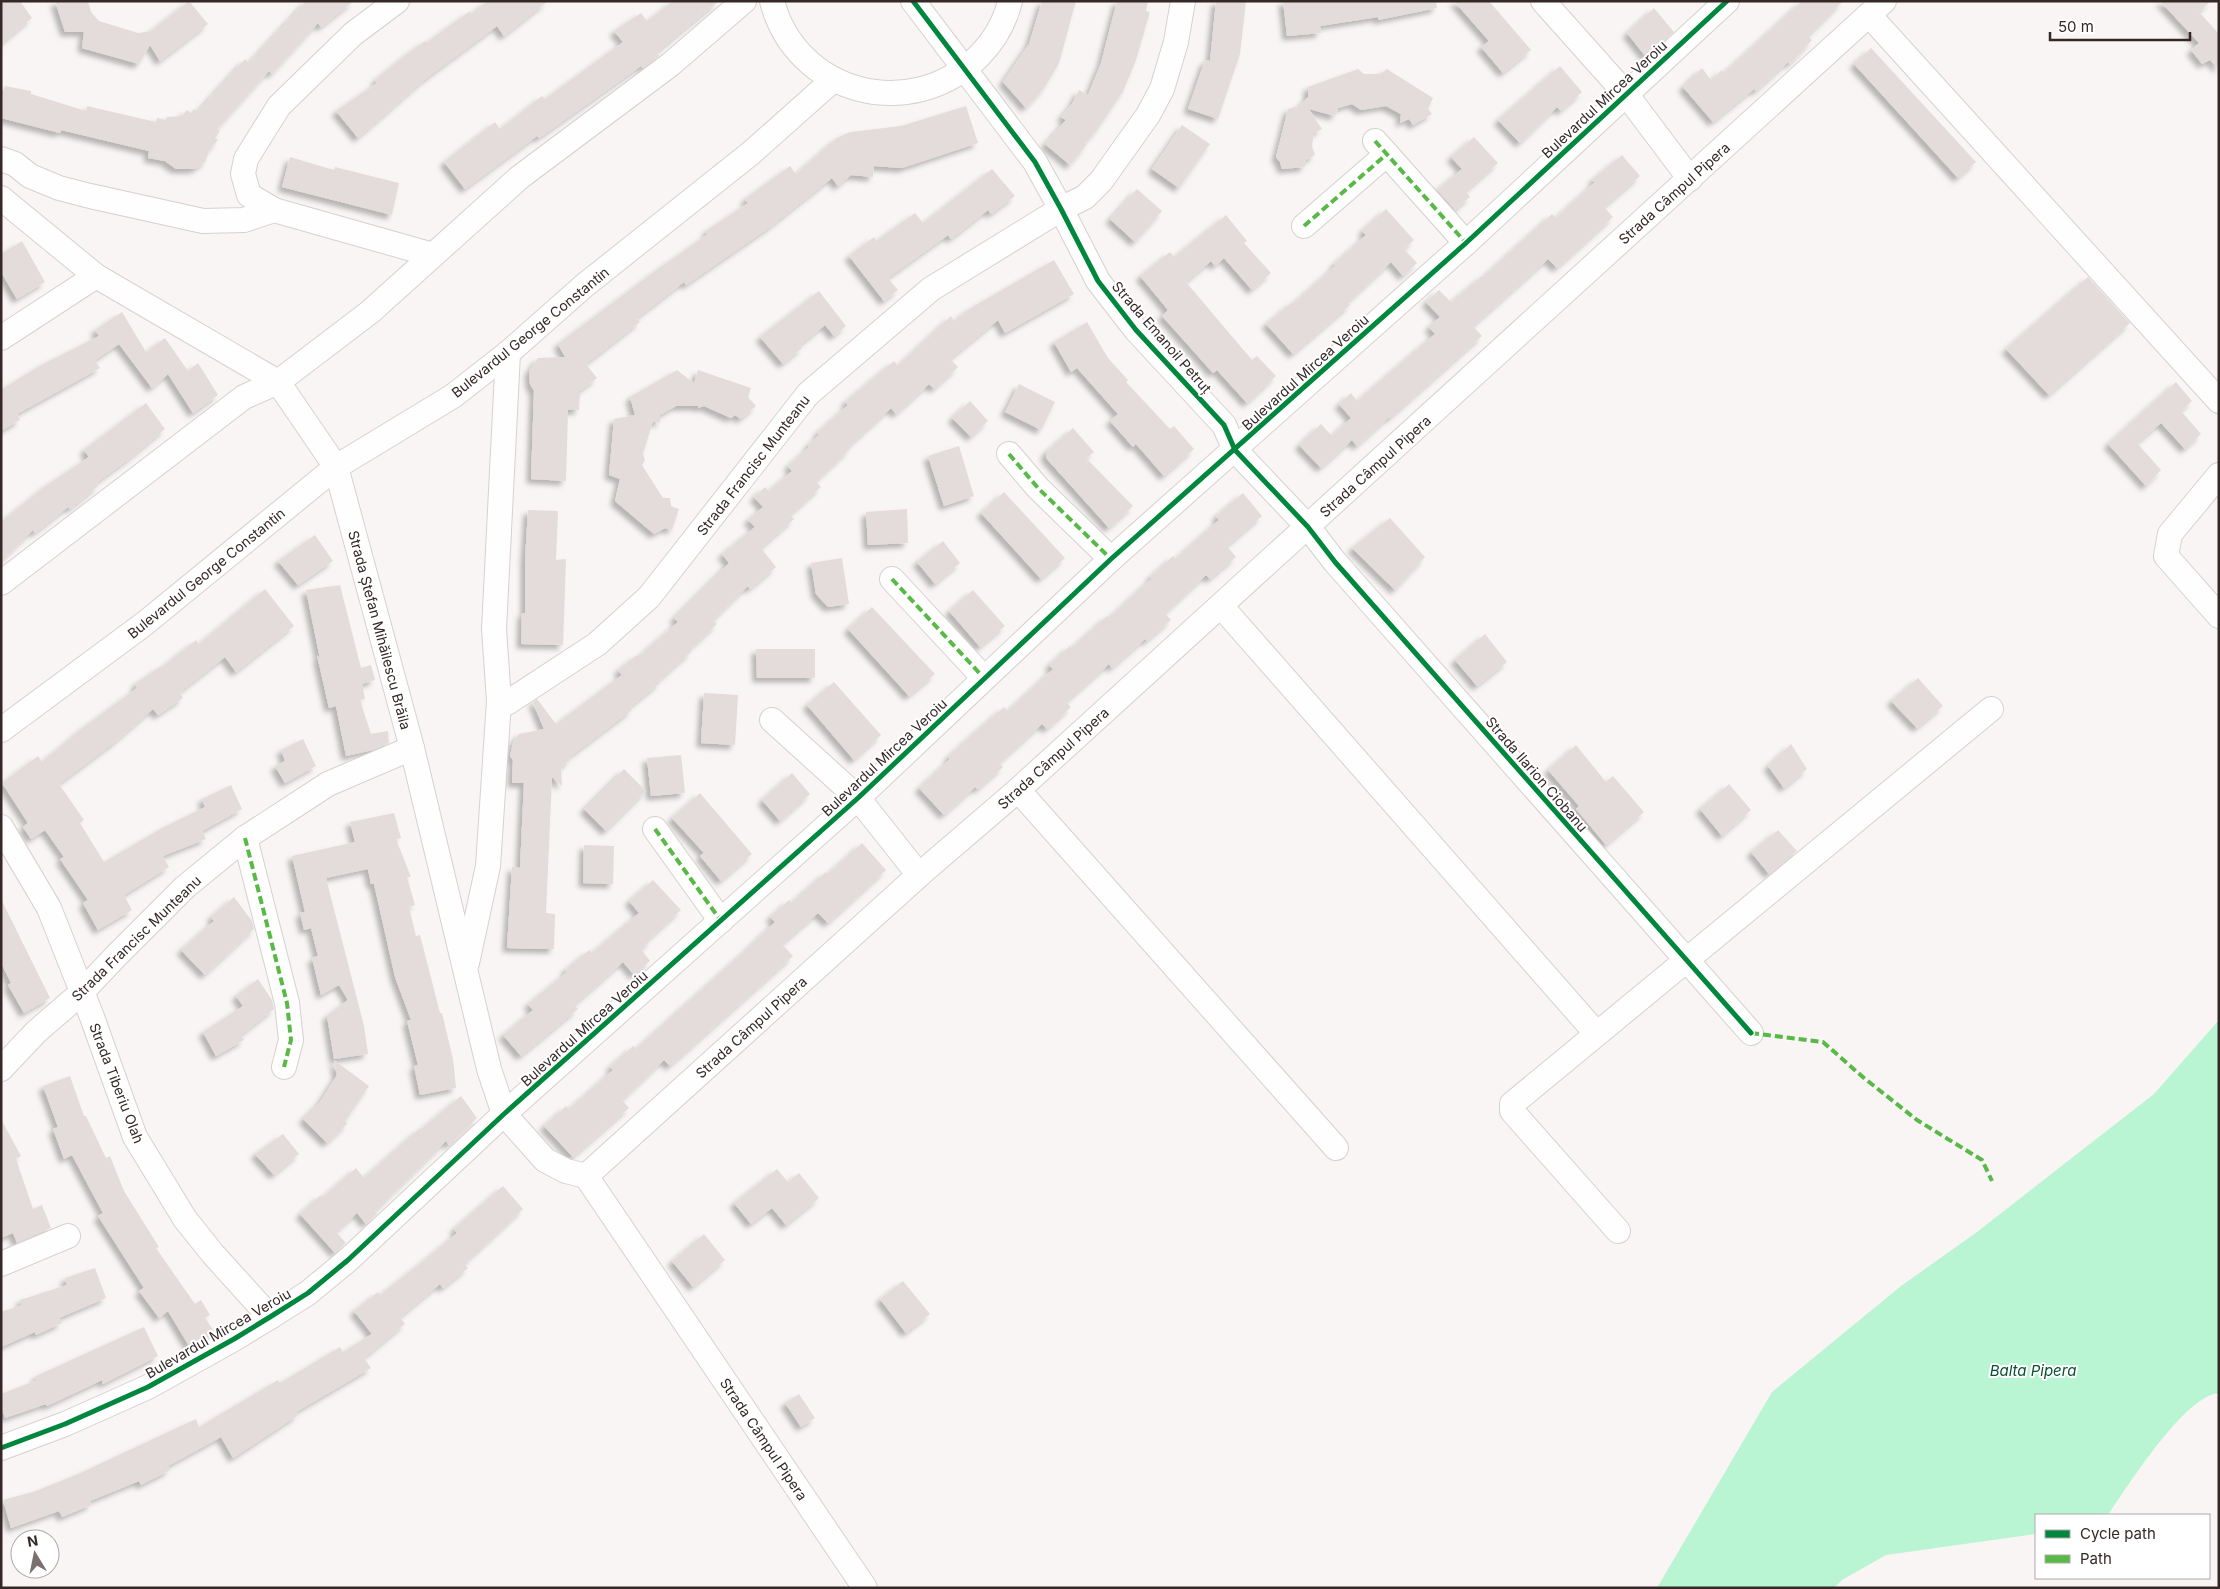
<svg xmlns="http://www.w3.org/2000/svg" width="2220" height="1589" font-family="Inter,sans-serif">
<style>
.water{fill:#b9f4d3}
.building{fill:#e4dcdb;filter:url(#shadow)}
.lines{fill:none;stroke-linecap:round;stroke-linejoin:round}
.minor-casing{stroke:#d8d0cf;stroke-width:26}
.minor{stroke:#fefefe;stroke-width:24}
.quiet{stroke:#58b947;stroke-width:4;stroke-dasharray:8 4;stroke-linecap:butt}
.cycleway-casing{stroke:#fff;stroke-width:8}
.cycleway{stroke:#00873e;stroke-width:5}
.labels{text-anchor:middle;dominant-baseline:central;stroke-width:4;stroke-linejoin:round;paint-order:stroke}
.street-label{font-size:14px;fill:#352827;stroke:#fff}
.water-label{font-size:15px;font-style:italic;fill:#0a5033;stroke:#fff}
</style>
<defs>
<filter id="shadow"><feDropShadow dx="-4.5" dy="4.5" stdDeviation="2.5" flood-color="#0004"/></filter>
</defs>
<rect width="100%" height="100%" fill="#f9f5f5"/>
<!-- water -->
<path class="water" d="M2219,1020V1393C2185,1395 2127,1487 2108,1515H2036V1534L1886,1555L1842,1580L1834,1588H1657L1772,1392L1901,1286L1977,1232L2154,1094Z"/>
<!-- building -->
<g class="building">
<polygon points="1,1 20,1 32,18 1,44"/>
<polygon points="55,1 88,1 91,12 99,21 138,33 151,31 189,1 208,24 160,61 150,45 139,64 82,48 84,32 65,32"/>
<polygon points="306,1 354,1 321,27 318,23 272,74 269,71 217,129 220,131 215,138 218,140 210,149 205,162 195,169 176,169 165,161 148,158 149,151 61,130 60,133 1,118 1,101 5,86 31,91 31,94 86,111 87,106 156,122 157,118 166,120 167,117 182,116 187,110 191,113 194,109 198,111 245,59 249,63"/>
<polygon points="487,1 548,1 504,36 497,26 424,80 358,138 336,111 377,83 375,80 407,54 425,41 426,43 470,11 471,14"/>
<polygon points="673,1 719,1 664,46 657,53 659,56 643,68 641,66 539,138 537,136 465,189 444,162 495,122 500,129 542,96 545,99 623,42 614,31 641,13 647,21"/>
<polygon points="1042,1 1076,1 1059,63 1044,88 1026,108 1003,82 1029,44"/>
<polygon points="1117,1 1148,1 1146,11 1150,12 1136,60 1122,94 1121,94 1096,131 1085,143 1087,144 1070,165 1045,144 1066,120 1061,117 1072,104 1079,90 1088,95 1101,63"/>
<polygon points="1216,1 1246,1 1240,54 1218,119 1188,109 1205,60 1210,61"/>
<polygon points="1283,1 1436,1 1437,8 1378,20 1378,17 1320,26 1321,33 1287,36"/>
<polygon points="1454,1 1489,1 1531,50 1503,73 1481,47 1489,41"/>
<polygon points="1802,1 1843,1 1808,36 1812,40 1790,64 1788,62 1756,91 1754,89 1713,122 1683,87 1702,68 1711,80 1722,70 1724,73"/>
<polygon points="2160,1 2211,1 2199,12 2219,34 2219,69 2210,60 2202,64 2191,50 2199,43"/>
<polygon points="1654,8 1674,32 1646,57 1627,33"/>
<polygon points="1871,48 1976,162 1958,178 1854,64"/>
<polygon points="1560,66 1582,92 1561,111 1557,107 1520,143 1498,120"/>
<polygon points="1358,69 1364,74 1380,74 1387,69 1433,98 1428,109 1432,114 1413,125 1409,119 1400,123 1401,114 1386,106 1361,110 1352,104 1338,108 1335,116 1309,109 1322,129 1314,133 1312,146 1315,155 1306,160 1305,167 1282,169 1280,162 1276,157 1288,109 1299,106 1308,97 1308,87"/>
<polygon points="966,106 978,143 902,168 874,166 873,177 851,175 838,186 832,178 770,227 686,285 684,282 637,318 640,322 586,364 597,378 580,391 579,410 568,410 566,481 531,479 534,391 530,384 529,371 538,358 565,357 558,344 658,269 708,234 706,231 748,203 745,199 790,166 796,174 837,138 850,132 901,126"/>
<polygon points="1182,125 1210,144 1179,188 1152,169"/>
<polygon points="1474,137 1498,163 1466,191 1470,197 1455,210 1437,190 1462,169 1451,157"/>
<polygon points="1622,155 1640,176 1604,207 1613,217 1557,268 1548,259 1473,326 1482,336 1390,418 1389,417 1357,446 1352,440 1321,468 1299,445 1321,424 1332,436 1351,418 1339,404 1351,393 1357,401 1435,334 1429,327 1440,317 1426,302 1439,290 1451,302 1482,276 1483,277 1552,214 1556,218 1595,182 1592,180"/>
<polygon points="290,157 334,170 335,167 399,183 392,215 282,187"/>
<polygon points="992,169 1015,196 991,214 988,210 951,239 948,235 888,278 898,290 884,301 849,256 874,237 876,241 915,213 923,223"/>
<polygon points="1137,189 1162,211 1135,242 1110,219"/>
<polygon points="1386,209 1414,240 1404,249 1417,263 1403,276 1391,262 1348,302 1350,305 1293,354 1266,324 1292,302 1293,304 1335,266 1334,264 1366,235 1362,231"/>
<polygon points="1226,215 1247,241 1244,243 1271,273 1252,290 1224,258 1215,266 1211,261 1186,282 1252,360 1257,356 1276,376 1247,403 1217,370 1213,373 1162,316 1168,310 1140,276 1170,252 1174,257"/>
<polygon points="22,241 45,282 17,299 1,272 1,254"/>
<polygon points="1054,260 1074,294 1005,333 998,320 950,359 958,367 934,389 929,384 896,414 891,408 848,447 850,449 816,481 821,487 790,515 794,519 761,548 776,567 750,589 748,586 713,620 717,624 689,650 691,652 658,681 660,683 630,707 632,710 571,756 569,761 561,767 562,786 552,777 546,913 555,914 554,949 507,948 512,867 520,868 524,783 512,783 513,760 510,756 513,743 519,734 544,729 533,702 537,699 556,724 622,675 618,670 637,655 638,657 678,622 674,618 729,563 722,554 755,527 748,520 763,507 754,497 765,487 769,491 792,471 788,466 809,447 808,445 819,435 817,433 848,405 845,402 894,361 898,366 951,316 954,321 969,309"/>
<polygon points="2088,277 2130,323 2049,395 2006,349"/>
<polygon points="819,291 846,326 834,336 825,325 800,345 802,348 783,364 760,337"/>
<polygon points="122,312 146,352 165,338 188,371 198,363 218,395 193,413 168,374 152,388 119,344 95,360 100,368 17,414 20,420 1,431 1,387 2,389 43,364 99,336 95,330"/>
<polygon points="1087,322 1108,358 1128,380 1126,382 1170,429 1174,426 1194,449 1164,476 1136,444 1133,447 1110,421 1118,414 1077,368 1071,372 1054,342"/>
<polygon points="677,370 694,383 698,370 751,388 748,397 756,406 741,419 735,415 731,418 704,406 698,408 698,406 676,406 660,415 660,423 653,421 643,454 645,460 642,465 663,498 670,498 671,506 679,509 672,530 665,528 654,534 615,501 620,479 609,475 614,419 635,415 630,397"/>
<polygon points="2176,382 2192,401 2181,411 2201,434 2185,449 2161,423 2137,443 2161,470 2146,486 2108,444"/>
<polygon points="1019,384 1055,402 1041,430 1005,412"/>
<polygon points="970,401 988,421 971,437 952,418"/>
<polygon points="146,403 165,429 129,459 96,483 98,486 70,509 68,507 35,533 33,530 1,561 1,522 47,485 89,457 84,450"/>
<polygon points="1073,428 1094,452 1086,458 1133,506 1109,528 1046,458 1046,452"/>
<polygon points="959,446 974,496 944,506 928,456"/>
<polygon points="1004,492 1065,558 1041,579 981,513"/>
<polygon points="1243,493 1262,516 1227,546 1236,557 1210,579 1206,575 1165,613 1171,620 1147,641 1145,639 1112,668 1109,664 1066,702 1071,707 1047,729 1042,724 999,763 1003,767 978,789 975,787 944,815 919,788 950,759 948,757 973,734 1004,707 1008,711 1053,669 1049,665 1070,646 1072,648 1107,616 1109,618 1152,578 1150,577 1173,556 1175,559 1219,520 1216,516"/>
<polygon points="907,509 908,543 868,545 866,512"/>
<polygon points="528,510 558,511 556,560 566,559 563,645 521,644 522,613 525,613 525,560"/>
<polygon points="1390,518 1425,557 1395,590 1352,548"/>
<polygon points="315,535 333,561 298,585 278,561"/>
<polygon points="943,541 960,563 935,584 917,562"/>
<polygon points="842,558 849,604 828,607 816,594 811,563"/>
<polygon points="340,585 361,668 371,665 375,680 362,684 365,699 360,700 371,734 388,731 389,743 373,750 346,756 336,706 329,708 317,655 320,659 306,590"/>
<polygon points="265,589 294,626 236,672 225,657 180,692 183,698 158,715 153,709 115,742 59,784 84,820 80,823 104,862 164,827 205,807 202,799 231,785 242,809 202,831 206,839 163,856 169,867 124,895 132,910 98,930 83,903 88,900 60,859 64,857 45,830 31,839 23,827 28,823 2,783 38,756 42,762 84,727 137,688 135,684 161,666 162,667 196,640 199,644"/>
<polygon points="973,590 1005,626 980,647 949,611"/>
<polygon points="872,607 935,674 909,696 848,629"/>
<polygon points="1485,634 1507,662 1477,686 1455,660"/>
<polygon points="756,649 815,649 815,678 757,678"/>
<polygon points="1918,678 1943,706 1917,728 1891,701"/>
<polygon points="834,682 881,735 854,760 807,705"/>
<polygon points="704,693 738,695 735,745 701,743"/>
<polygon points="303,739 316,766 285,783 275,766 285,761 281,750"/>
<polygon points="1791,744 1807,769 1784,788 1768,766"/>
<polygon points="1576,745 1606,782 1613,776 1644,812 1606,845 1576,809 1579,806 1548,770"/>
<polygon points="681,755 685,793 651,796 647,758"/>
<polygon points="624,769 646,791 606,831 584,809"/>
<polygon points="792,773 810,794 780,821 762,800"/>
<polygon points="1729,784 1751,810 1722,836 1700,809"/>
<polygon points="700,793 752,854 721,881 700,856 704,853 672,818"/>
<polygon points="394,813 401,838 396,839 411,877 407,877 415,905 409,907 416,936 420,935 440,1013 442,1013 453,1059 456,1088 420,1095 414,1066 418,1065 407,1021 411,1020 395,977 374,884 371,884 368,869 326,878 364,1026 368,1054 334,1059 327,1016 348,1000 339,985 321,995 312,958 318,956 311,928 304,930 300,913 305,912 292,856 355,842 350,822"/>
<polygon points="1778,830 1797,851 1769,874 1751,852"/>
<polygon points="862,843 886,870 828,923 818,913 782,944 793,956 670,1066 664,1060 622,1100 629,1108 573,1157 544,1126 566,1106 569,1109 613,1070 610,1067 633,1046 636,1049 746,950 775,922 770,917 789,900 791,903 826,872 828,874"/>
<polygon points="584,845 614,846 613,884 583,883"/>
<polygon points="653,880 681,910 649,939 650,941 641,949 650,961 634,975 623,962 574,1005 578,1009 521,1056 503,1035 533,1010 528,1004 567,972 565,970 589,950 592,953 639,913 629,901"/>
<polygon points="234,897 252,921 254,929 205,975 181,950 214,921 211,917"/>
<polygon points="1,899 50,998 24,1013 8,985 11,983 1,963"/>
<polygon points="258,979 272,1000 274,1009 241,1035 244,1040 216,1056 203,1032 243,1006 236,996"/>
<polygon points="334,1060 369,1086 345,1121 347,1124 327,1143 303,1119 320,1102 337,1075"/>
<polygon points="70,1076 84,1116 86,1116 106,1158 110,1156 124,1191 159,1247 156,1248 195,1304 201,1300 210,1315 205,1318 214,1331 189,1346 168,1311 159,1318 139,1291 144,1288 98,1216 103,1213 72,1155 64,1159 53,1129 58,1127 43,1086"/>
<polygon points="461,1096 477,1118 449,1145 446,1141 375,1211 377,1214 366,1224 357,1213 336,1232 346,1243 335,1253 300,1214 321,1195 323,1197 356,1168 364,1178 419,1129 420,1130"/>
<polygon points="1,1119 21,1156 16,1159 33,1209 42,1205 51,1228 17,1243 13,1233 1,1238"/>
<polygon points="283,1134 299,1154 274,1175 255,1154"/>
<polygon points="777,1169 788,1182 799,1173 819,1198 786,1225 772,1208 751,1224 734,1203"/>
<polygon points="503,1186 523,1209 464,1264 468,1268 443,1288 440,1284 400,1317 405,1324 364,1358 371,1368 296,1412 298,1415 233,1458 221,1437 168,1466 170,1470 141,1485 139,1481 90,1501 91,1505 62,1517 59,1511 11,1528 3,1500 36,1491 78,1474 196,1419 199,1427 278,1380 280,1383 340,1347 343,1352 372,1334 354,1311 378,1292 380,1295 421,1263 457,1233 454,1229"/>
<polygon points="704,1234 725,1260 693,1287 672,1261"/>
<polygon points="95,1268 106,1298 59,1318 62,1323 36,1335 35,1332 1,1347 1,1312 22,1305 20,1300 67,1285 65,1278"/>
<polygon points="903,1281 930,1314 906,1333 880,1299"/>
<polygon points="144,1327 158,1356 103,1384 102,1380 47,1406 46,1404 5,1418 1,1407 1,1394 37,1380 36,1376"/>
<polygon points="799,1394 815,1418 801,1427 785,1403"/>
</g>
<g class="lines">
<defs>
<g id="minor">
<path d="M772,1C796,94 911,124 979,56C994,41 1005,22 1010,1"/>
<polyline points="913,1 1035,162 1061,209 1098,281 1136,330 1224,425 1235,450 1308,527 1335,562 1751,1033"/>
<polyline points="1543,1 1626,94 1690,179"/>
<polyline points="1869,15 2219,401"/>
<polyline points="1375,141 1466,243"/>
<polyline points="1,159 15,164 30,176 59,188 90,196 203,221 244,220 274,210 433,255"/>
<polyline points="1,198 96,276 278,382 336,467 412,748 489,1069 504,1114 545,1160 566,1171 586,1176"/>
<polyline points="274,210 249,195 243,174 246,159 279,106 353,34 397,1"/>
<polyline points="1304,226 1387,154"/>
<polyline points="1,338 96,276"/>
<polyline points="1009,454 1038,488 1111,559"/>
<polyline points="2219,475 2170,534 2166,556 2219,616"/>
<polyline points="892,579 984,678"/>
<polyline points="1,583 244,397 278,382 370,312 520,177 671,64 744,1"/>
<polyline points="1221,606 1596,1033"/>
<polyline points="499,701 507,703 597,644 649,597 808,394 931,289 1061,209 1085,197 1101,181 1148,115 1162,89 1176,42 1183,1"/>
<polyline points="772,720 858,798 919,875"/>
<polyline points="1,730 144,624 336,467 453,396 508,353 585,285 751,153 833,80"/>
<polyline points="1018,790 1336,1148"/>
<polyline points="1,827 49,908 92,1017 135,1137 185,1219 213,1254 270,1317"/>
<polyline points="655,829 721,921"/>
<polyline points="245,838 287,1003 291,1040 284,1067"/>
<polyline points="467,963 488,866 499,701 494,629 508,353"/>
<polyline points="1,1069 36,1032 81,993 117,955 185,887 245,838 328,784 412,748"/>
<polyline points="586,1176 919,875 1018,790 1884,1"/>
<polyline points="586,1176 865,1588"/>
<polyline points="1618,1231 1512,1111 1512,1104 1991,709"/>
<polyline points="1,1264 68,1236"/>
<polyline points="1,1448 65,1424 148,1387 234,1339 270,1317 308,1293 348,1260 504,1114 858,798 1111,559 1466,243 1727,1"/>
</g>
</defs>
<!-- minor casing -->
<use href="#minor" class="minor-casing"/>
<!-- minor -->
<use href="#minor" class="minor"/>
<!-- quiet -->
<g class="quiet">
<polyline points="1375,141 1466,243"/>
<polyline points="1304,226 1387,154"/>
<polyline points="1009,454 1038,488 1111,559"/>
<polyline points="892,579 984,678"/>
<polyline points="655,829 721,921"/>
<polyline points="245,838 287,1003 291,1040 284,1067"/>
<polyline points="1751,1033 1823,1042 1864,1078 1917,1120 1982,1160 1992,1181"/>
</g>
<defs>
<g id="cycleway">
<polyline points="913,1 1035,162 1061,209 1098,281 1136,330 1224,425 1235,450 1308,527 1335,562 1751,1033"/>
<polyline points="1,1448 65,1424 148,1387 234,1339 270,1317 308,1293 348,1260 504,1114 858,798 1111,559 1466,243 1727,1"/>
</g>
</defs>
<!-- cycleway casing -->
<use href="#cycleway" class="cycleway-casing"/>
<!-- cycleway -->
<use href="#cycleway" class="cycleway"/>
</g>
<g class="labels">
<!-- street labels -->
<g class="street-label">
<text transform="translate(1604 99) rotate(-43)">Bulevardul Mircea Veroiu</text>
<text transform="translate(1674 193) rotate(-42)">Strada Câmpul Pipera</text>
<text transform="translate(530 332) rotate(-39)">Bulevardul George Constantin</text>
<text transform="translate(1162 337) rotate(49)">Strada Emanoil Petruț</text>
<text transform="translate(1305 372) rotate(-42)">Bulevardul Mircea Veroiu</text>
<text transform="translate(753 465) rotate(-52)">Strada Francisc Munteanu</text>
<text transform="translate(1375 466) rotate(-42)">Strada Câmpul Pipera</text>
<text transform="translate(206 573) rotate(-39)">Bulevardul George Constantin</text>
<text transform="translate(380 630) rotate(75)">Strada Ștefan Mihăilescu Brăila</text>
<text transform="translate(884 757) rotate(-43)">Bulevardul Mircea Veroiu</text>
<text transform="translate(1053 758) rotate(-42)">Strada Câmpul Pipera</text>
<text transform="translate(1537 774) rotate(49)">Strada Ilarion Ciobanu</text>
<text transform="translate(136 938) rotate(-44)">Strada Francisc Munteanu</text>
<text transform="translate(751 1027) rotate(-42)">Strada Câmpul Pipera</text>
<text transform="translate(584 1028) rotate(-42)">Bulevardul Mircea Veroiu</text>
<text transform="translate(117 1083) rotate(69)">Strada Tiberiu Olah</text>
<text transform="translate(218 1333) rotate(-30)">Bulevardul Mircea Veroiu</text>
<text transform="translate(764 1439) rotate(56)">Strada Câmpul Pipera</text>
</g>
<!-- water labels -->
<g class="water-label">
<text x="2033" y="1370">Balta Pipera</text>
</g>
</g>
<!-- border -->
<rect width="2220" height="1589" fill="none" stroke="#352827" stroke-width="5"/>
<!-- legend -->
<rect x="2035" y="1514" width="175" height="65" fill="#ffffff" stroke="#aea9a9"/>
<rect x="2045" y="1530" width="25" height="8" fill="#00873e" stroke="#aea9a9"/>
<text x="2080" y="1539" font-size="15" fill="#352827">Cycle path</text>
<rect x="2045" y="1555" width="25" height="8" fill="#58b947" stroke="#aea9a9"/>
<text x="2080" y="1564" font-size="15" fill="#352827">Path</text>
<!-- north arrow -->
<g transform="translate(35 1554) rotate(350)"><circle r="24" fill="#ffffff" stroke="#aea9a9"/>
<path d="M0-4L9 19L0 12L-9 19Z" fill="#7a706f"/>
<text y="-8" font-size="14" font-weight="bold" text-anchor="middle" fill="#352827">N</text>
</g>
<!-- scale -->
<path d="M2050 32v8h140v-8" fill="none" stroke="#352827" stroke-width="2.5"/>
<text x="2058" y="32" font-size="15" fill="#352827" stroke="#ffffff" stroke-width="4" paint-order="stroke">50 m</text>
</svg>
